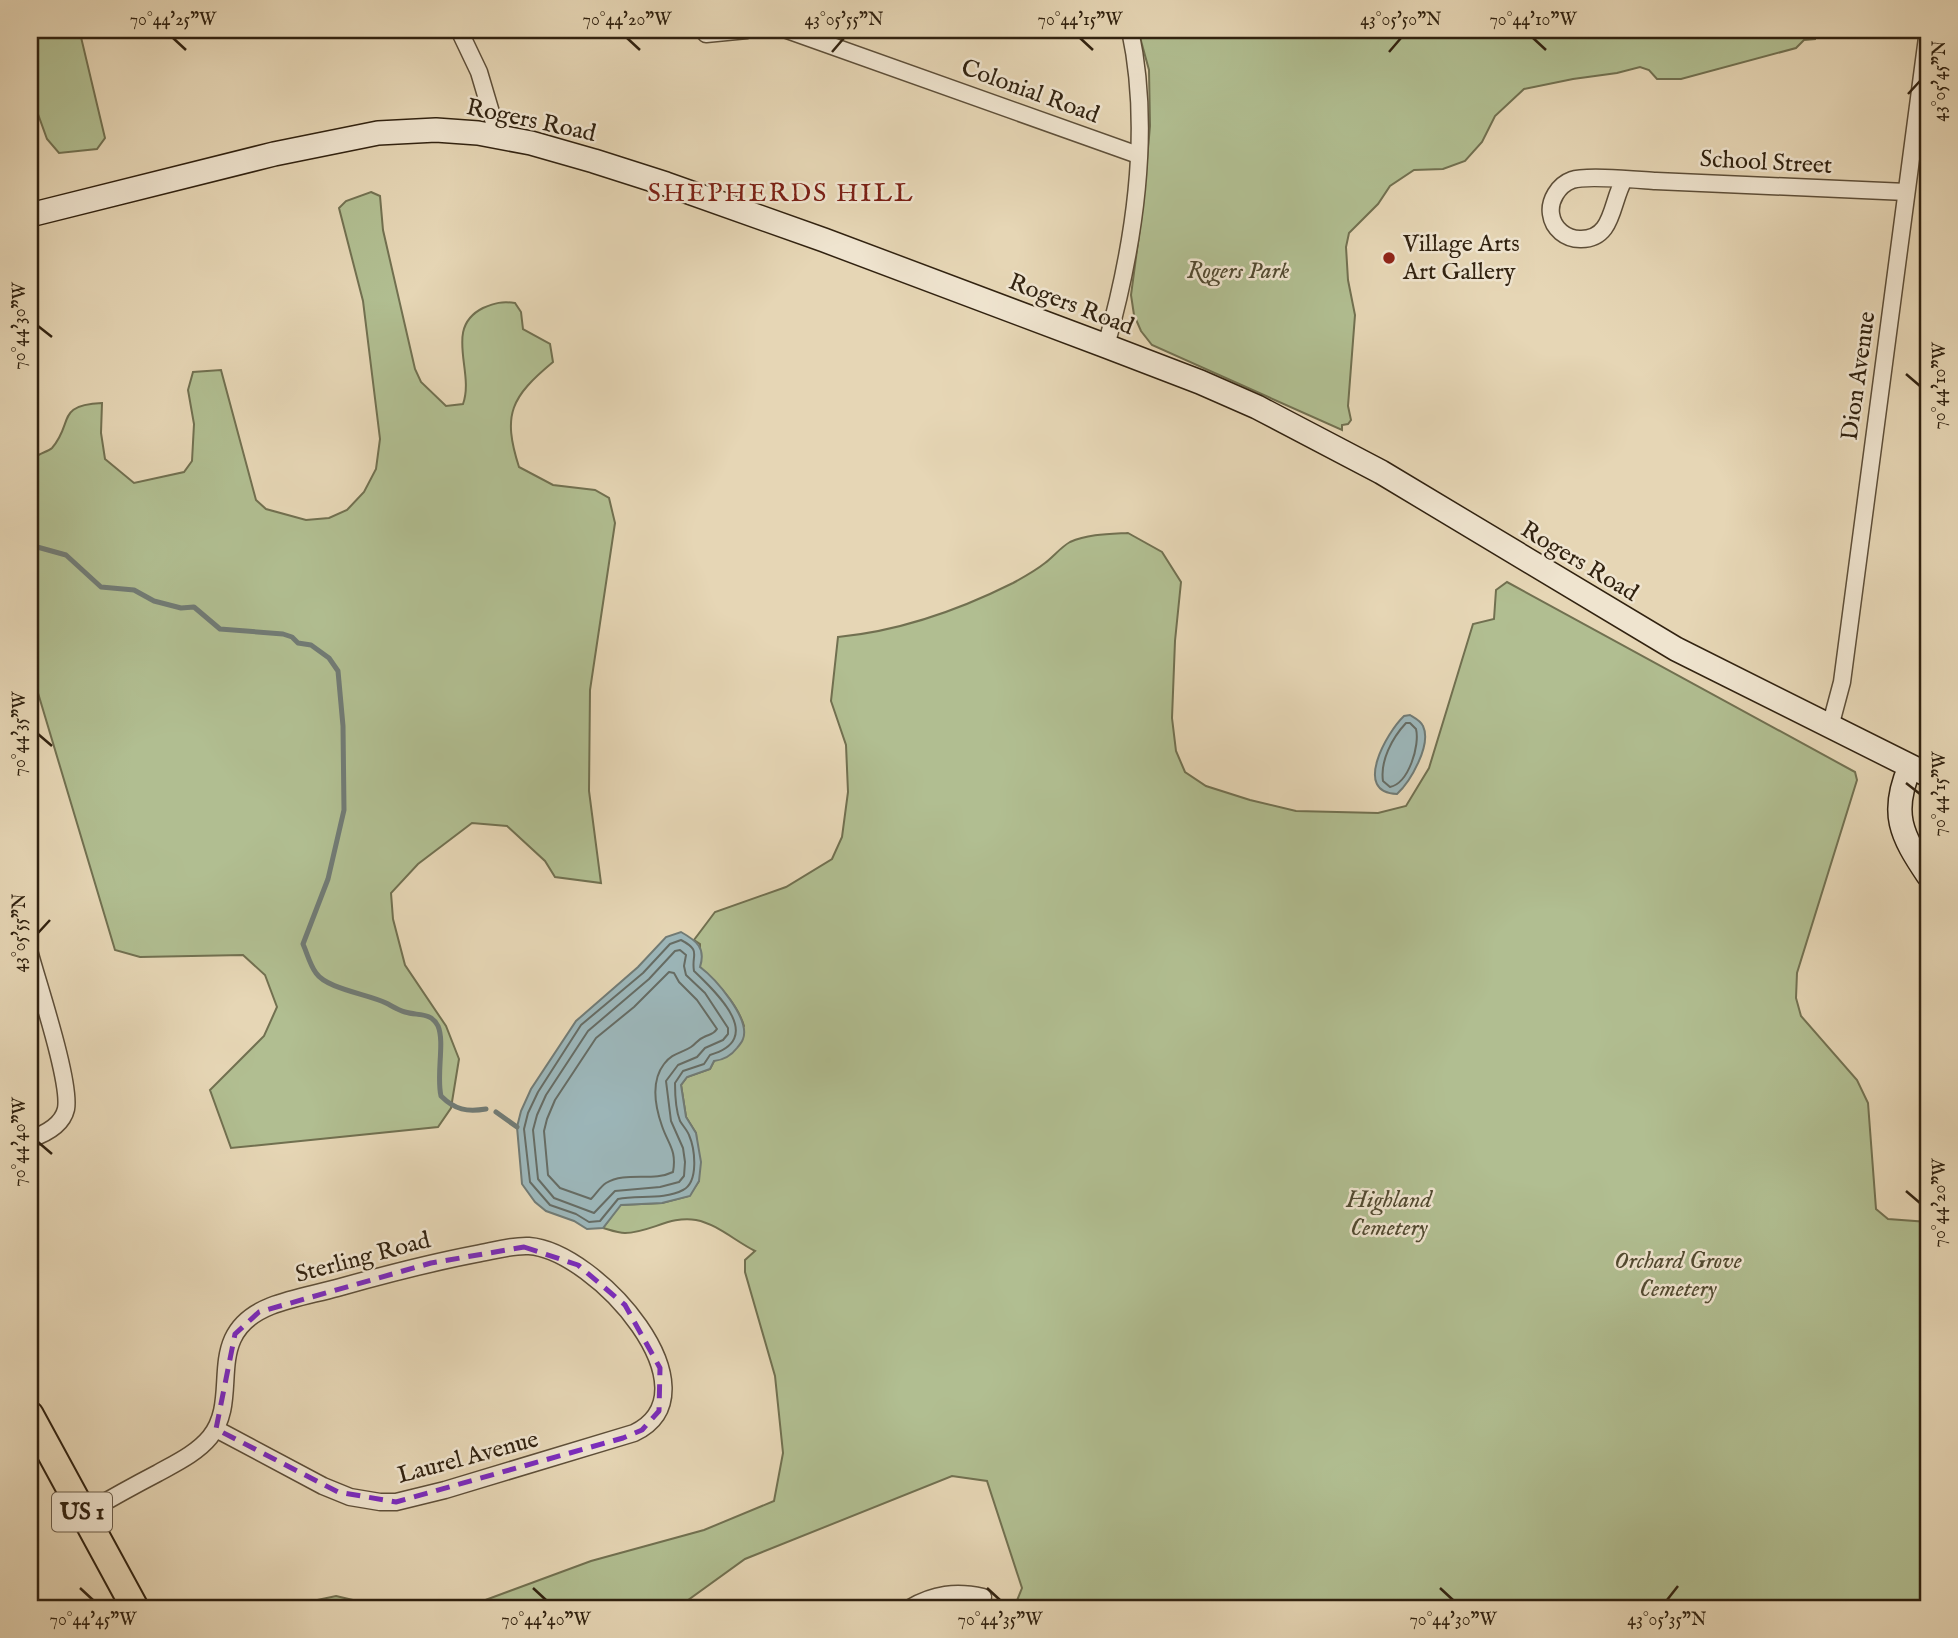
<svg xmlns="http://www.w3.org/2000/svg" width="1958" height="1638" font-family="'IM FELL English',serif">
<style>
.green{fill:#b1be91;stroke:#717050;stroke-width:2}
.water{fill:#9cb6b9;stroke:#717b75;stroke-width:2}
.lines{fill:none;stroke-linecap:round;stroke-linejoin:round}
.shore{stroke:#666c64;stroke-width:2}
.stream{stroke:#717b75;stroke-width:5}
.street-casing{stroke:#5e4f39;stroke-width:19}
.secondary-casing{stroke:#312210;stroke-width:26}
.primary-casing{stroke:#312210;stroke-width:30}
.street{stroke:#efe4cf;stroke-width:16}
.secondary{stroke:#efe4cf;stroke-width:23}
.primary{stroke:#e6d6b5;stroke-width:26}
.marked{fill:none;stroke:#7b2cbf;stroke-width:5;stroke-dasharray:14 9;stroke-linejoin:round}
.ticks{fill:none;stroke:#312210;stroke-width:2.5}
.poi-dot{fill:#8f2418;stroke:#efe4cf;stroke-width:2.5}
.labels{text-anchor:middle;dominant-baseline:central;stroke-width:5;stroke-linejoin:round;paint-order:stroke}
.shield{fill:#efe4cf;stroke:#6a5c49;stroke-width:2}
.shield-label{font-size:23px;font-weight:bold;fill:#312210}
.street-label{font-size:24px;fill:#312210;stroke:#efe4cf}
.poi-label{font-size:24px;fill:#312210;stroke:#efe4cf;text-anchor:start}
.park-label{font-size:24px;font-style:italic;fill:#514930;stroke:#efe4cf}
.neighbourhood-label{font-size:26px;letter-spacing:2px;fill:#7a1f14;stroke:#efe4cf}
.neatline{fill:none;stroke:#312210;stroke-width:2.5}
.ticks-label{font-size:18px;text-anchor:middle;fill:#312210}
</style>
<rect width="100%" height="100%" fill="#e6d6b5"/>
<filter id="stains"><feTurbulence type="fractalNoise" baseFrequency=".00286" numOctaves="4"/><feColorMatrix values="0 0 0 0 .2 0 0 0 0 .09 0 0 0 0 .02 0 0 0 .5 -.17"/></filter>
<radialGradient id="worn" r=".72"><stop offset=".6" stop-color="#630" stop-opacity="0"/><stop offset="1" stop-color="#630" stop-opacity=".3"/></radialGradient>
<!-- green -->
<g class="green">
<polygon points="30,30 88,30 80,33 105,138 97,149 59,153 47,139 30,92"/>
<polygon points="1138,30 1815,30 1815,39 1804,40 1796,48 1681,79 1657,79 1649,70 1640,67 1617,73 1573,79 1524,89 1495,116 1482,142 1465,161 1443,169 1414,170 1390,186 1378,204 1349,233 1346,247 1348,280 1355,315 1348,406 1351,420 1348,424 1342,425 1342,430 1152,345 1141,331 1134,315 1131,295 1143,205 1150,126 1149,70"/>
<path d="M371,192L380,196L383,230L415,369L421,382L446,406L463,404C475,371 443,328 483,308C495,303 502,301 515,303L521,312L523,329L550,344L553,362C511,397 502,414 519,467L553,485L595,490L609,498L615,523L590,690L589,791L601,883L555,877L545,861L507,826L472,823L418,864L391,893L393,919L405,965L446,1026L459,1059L451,1108L438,1127L231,1148L210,1090L264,1036L277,1007L265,975L243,955L140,957L115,950L35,683L30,681V452L37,456C41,453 49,451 52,448C74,423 55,405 102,403L101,433L105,459L134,483L184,472L192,461L194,424L188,390L193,372L221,370L256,500L266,509L306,520L329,518L347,510L364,492L376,469L380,439L363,301L339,208L346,201Z"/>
<path d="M1128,533L1162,552L1181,582L1175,641L1172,718L1176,751L1185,772L1206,786L1250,800L1296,811L1378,813L1406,806L1429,768L1473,624L1494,619L1496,590L1507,582L1855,772L1857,780L1797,973L1796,998L1801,1016L1857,1080L1868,1103L1876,1209L1888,1219L1928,1222V1608H1014L1022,1588L987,1481L952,1476L745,1559L677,1608H411L480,1602L591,1561L704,1530L774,1501L783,1453L775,1376L745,1272V1260L755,1251C735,1241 717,1224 696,1220C671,1215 649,1233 625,1233C618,1233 610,1230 603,1228L620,1205L662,1203L689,1196L699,1181L696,1133L686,1117L681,1085L687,1077L710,1069L714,1061L744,1026C737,1003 717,983 700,967V944L694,940L715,912L786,887L832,859L842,837L848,792L846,745L831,701L838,637C900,631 957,611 1013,583C1024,577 1035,571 1045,563C1053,557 1061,547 1070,542C1088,534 1109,534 1128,533Z"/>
<polygon points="336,1596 387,1608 298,1608 308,1602"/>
</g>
<!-- water -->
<g class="water">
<path d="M1410,715C1415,718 1421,721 1423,726C1432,745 1410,782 1397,794C1352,793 1387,732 1404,716Z"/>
<path d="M681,932C697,941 706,948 700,967C715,978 751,1019 743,1039C742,1043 739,1045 737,1048C731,1056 723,1060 714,1061L710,1069L687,1077L681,1085L686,1117L696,1133L701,1162L699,1181L690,1196L662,1203L621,1205L603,1228L587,1229L574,1221L546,1211L535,1202L522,1184L517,1127L521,1111L531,1089L576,1021L638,967L666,937Z"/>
</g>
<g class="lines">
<!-- shore -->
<g class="shore">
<path d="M1406,723H1410L1416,729C1420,745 1409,783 1390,787L1383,781C1380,761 1392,738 1406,723Z"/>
<path d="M681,940C702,951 691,954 694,971C717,993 766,1039 710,1055L704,1064L683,1071L675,1083C675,1094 676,1111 680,1121C683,1126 687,1130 689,1135C695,1149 699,1182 683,1190C664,1200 638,1195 618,1199L600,1221L589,1222L576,1214L550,1205L530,1182L524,1129L528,1113L538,1092L581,1025L643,973L670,944Z"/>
<polygon points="680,950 686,955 684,966 686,975 705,993 728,1028 728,1034 723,1040 705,1048 697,1057 678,1065 666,1081 671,1121 683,1148 685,1162 684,1176 679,1182 660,1187 615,1191 594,1213 554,1198 538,1179 533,1130 537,1115 546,1095 588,1031 649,979 675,951"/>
<path d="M669,972L674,973L679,982L697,1000L717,1029C713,1035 710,1034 704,1037C698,1039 696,1044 691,1047C682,1053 672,1053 664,1064C651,1081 655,1106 662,1126C668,1144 677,1150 673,1172C653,1182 626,1171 606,1183C600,1187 596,1194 591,1199L560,1188L548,1175L544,1131L547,1119L555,1100L596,1038L634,1007Z"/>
</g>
<!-- stream -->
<g class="stream">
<path d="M30,545L66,555L101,587L134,590L154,601L181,608L194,607L220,629L283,634L292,637L298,643L311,645L329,658L338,671L343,726L344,810L328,879L303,944C307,953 310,965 316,973C327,989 368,994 386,1003C392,1006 398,1010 405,1012C418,1016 431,1012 438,1026C445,1042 436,1075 441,1096C455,1110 467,1112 486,1109"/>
<polyline points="496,1112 517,1127"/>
</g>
<defs>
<g id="street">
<polyline points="459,30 479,72 498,136"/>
<polyline points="787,30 1138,155"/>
<polyline points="706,34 747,30"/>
<path d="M1624,180C1611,201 1614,240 1580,239C1566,239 1553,229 1551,214C1549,201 1558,185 1572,180C1586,175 1639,180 1656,181C1740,185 1823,188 1906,192"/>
<path d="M1106,346C1134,246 1152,132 1130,30"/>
<polyline points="1830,727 1842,682 1928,30"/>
<path d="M30,954C38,984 71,1082 66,1109C62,1126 45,1134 30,1139"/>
<path d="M84,1514C108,1500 133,1486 158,1473C176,1463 197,1453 210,1437C243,1396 200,1334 271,1306C292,1298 315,1294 337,1288C383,1275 429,1263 476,1254C493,1251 512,1245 529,1246C597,1251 720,1392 634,1433L445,1490L396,1502H380L350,1497L323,1486L216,1429"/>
<path d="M910,1608C934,1594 956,1591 983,1597"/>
</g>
<g id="secondary">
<polyline points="30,215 274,154 378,133 436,130 478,133 531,143 594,161 666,184 824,240 1106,346 1200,382 1257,407 1381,472 1676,649 1928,775"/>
<path d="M1910,767C1890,813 1901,835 1928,875"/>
</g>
<polyline id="primary" points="30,1415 135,1608"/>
</defs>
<!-- street casing -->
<use href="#street" class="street-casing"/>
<!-- secondary casing -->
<use href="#secondary" class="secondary-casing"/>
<!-- primary casing -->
<use href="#primary" class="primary-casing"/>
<!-- street -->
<use href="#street" class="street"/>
<!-- secondary -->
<use href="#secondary" class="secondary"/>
<!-- primary -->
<use href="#primary" class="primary"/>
</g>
<!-- marked area -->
<path class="marked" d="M524,1247L578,1265L625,1305L660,1368L659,1411L642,1430L623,1438L396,1502L338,1492L216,1429L235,1334L259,1312L431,1263Z"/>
<!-- ticks -->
<path class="ticks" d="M173,38L186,50M627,38L640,50M1080,38L1093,50M1533,38L1546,50M832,52L844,38M1389,52L1401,38M1908,94L1920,81M38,326L52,337M1906,374L1920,386M38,734L52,746M1906,783L1920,794M38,933L50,920M38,1142L52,1154M1906,1191L1920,1203M80,1588L93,1600M533,1588L546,1600M987,1588L1000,1600M1440,1588L1453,1600M1667,1600L1678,1586"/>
<!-- markers -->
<circle class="poi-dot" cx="1389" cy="258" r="7"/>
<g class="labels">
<!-- shield labels -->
<rect class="shield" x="52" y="1492.5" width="60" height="39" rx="5"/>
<g class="shield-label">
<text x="82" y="1512">US 1</text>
</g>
<!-- street labels -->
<g class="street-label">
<text transform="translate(1030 92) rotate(20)">Colonial Road</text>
<text transform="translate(531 121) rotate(12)">Rogers Road</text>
<text transform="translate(1766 163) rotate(3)">School Street</text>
<text transform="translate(1071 305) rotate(21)">Rogers Road</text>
<text transform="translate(1859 376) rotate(-82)">Dion Avenue</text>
<text transform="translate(1579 562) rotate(31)">Rogers Road</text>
<text transform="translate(363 1258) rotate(-15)">Sterling Road</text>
<text transform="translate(468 1458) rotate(-15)">Laurel Avenue</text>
</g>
<!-- poi labels -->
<g class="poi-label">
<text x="1403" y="244">Village Arts<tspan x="1403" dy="28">Art Gallery</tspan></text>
</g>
<!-- park labels -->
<g class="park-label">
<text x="1238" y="271">Rogers Park</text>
<text x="1389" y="1200">Highland<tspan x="1389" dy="28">Cemetery</tspan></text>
<text x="1678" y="1261">Orchard Grove<tspan x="1678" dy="28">Cemetery</tspan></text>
</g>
<!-- neighbourhood labels -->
<g class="neighbourhood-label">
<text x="781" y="193">SHEPHERDS HILL</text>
</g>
</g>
<!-- margin -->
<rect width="1958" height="1638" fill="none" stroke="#e6d6b5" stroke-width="77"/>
<rect x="38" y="38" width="1882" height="1562" class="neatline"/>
<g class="ticks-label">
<text x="173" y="25">70°44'25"W</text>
<text x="627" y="25">70°44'20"W</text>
<text x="844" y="25">43°05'55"N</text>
<text x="1080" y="25">70°44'15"W</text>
<text x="1401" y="25">43°05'50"N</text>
<text x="1533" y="25">70°44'10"W</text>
<text transform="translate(1939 81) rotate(-90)" y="6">43°05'45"N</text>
<text transform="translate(19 326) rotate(-90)" y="6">70°44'30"W</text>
<text transform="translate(1939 386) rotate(-90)" y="6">70°44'10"W</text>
<text transform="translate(19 734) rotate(-90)" y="6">70°44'35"W</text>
<text transform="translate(1939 794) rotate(-90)" y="6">70°44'15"W</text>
<text transform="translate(19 933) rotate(-90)" y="6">43°05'55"N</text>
<text transform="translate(19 1142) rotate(-90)" y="6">70°44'40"W</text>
<text transform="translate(1939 1203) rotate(-90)" y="6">70°44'20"W</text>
<text x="93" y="1625">70°44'45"W</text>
<text x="546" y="1625">70°44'40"W</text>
<text x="1000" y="1625">70°44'35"W</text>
<text x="1453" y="1625">70°44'30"W</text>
<text x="1667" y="1625">43°05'35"N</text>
</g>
<rect width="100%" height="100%" filter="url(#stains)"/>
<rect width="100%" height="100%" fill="url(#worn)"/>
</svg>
